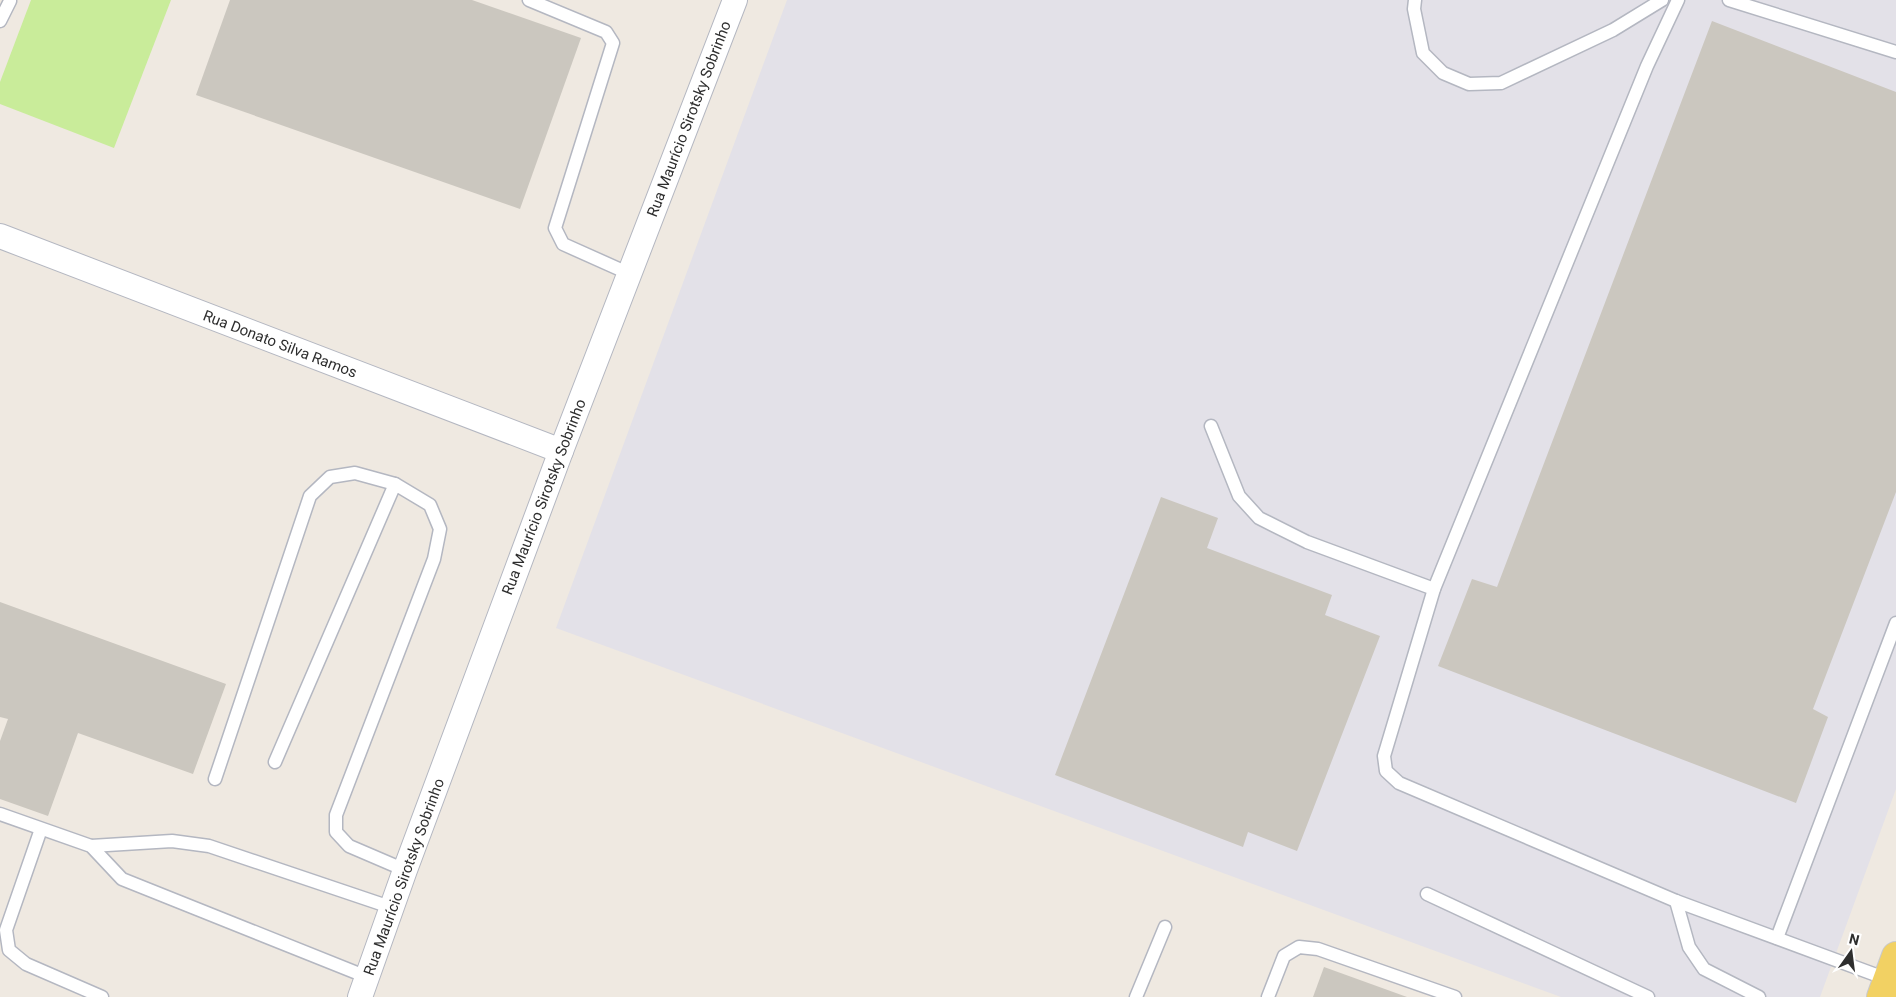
<svg xmlns="http://www.w3.org/2000/svg" width="1896" height="997" font-family="Roboto,sans-serif">
<style>
.industrial{fill:#e3e1e8}
.pitch{fill:#c9ec9a}
.building{fill:#cbc7bf}
.lines{fill:none;stroke-linecap:round;stroke-linejoin:round}
.service-casing{stroke:#b4b7c1;stroke-width:15}
.minor-casing{stroke:#b4b7c1;stroke-width:26}
.primary-casing{stroke:#c9c9c9;stroke-width:30}
.service{stroke:#fff;stroke-width:12}
.minor{stroke:#fff;stroke-width:24}
.primary{stroke:#f2d163;stroke-width:28}
.labels{text-anchor:middle;dominant-baseline:central;stroke-width:4;stroke-linejoin:round;paint-order:stroke}
.street-label{font-size:15px;fill:#2e2e2e;stroke:#fff}
</style>
<rect width="100%" height="100%" fill="#efe9e1"/>
<!-- industrial -->
<polygon class="industrial" points="787,0 1896,0 1896,789 1820,997 1561,997 556,628"/>
<!-- pitch -->
<polygon class="pitch" points="31,0 171,0 114,148 0,104 0,82"/>
<!-- building -->
<g class="building">
<polygon points="230,0 472,0 581,38 520,209 196,95"/>
<polygon points="1712,21 1896,92 1896,492 1813,709 1828,717 1796,803 1438,666 1472,579 1497,587"/>
<polygon points="1161,497 1218,518 1207,548 1332,595 1325,615 1380,636 1297,851 1248,832 1243,847 1055,775"/>
<polygon points="0,602 226,684 193,774 78,733 48,816 0,799 0,741 8,719 0,717"/>
<polygon points="1324,967 1407,997 1313,997"/>
</g>
<g class="lines">
<defs>
<g id="service">
<polyline points="529,0 606,32 613,43 555,228 563,244 630,274"/>
<polyline points="1415,0 1414,9 1423,53 1443,73 1469,84 1501,83 1613,30 1662,0"/>
<polyline points="1678,0 1647,66 1434,589 1384,756 1386,771 1399,783 1676,901 1887,979"/>
<polyline points="1729,0 1896,52"/>
<polyline points="0,21 10,1"/>
<polyline points="1211,426 1239,496 1259,518 1307,542 1434,589"/>
<polyline points="275,762 395,484 430,505 440,529 434,559 336,815 336,832 349,846 405,870"/>
<polyline points="215,779 310,496 330,477 355,473 395,484"/>
<polyline points="0,814 91,846 122,879 367,977"/>
<polyline points="41,829 6,930 9,950 26,964 102,997"/>
<polyline points="91,846 172,841 209,846 393,908"/>
<polyline points="1427,894 1648,997"/>
<polyline points="1676,901 1689,947 1704,969 1759,997"/>
<polyline points="1777,938 1896,623"/>
<polyline points="1136,997 1165,927"/>
<polyline points="1268,997 1284,956 1299,947 1318,949 1455,997"/>
</g>
<g id="minor">
<polyline points="0,236 561,451"/>
<polyline points="360,997 405,870 561,451 735,0"/>
</g>
<polyline id="primary" points="1881,997 1896,956"/>
</defs>
<!-- service casing -->
<use href="#service" class="service-casing"/>
<!-- minor casing -->
<use href="#minor" class="minor-casing"/>
<!-- primary casing -->
<use href="#primary" class="primary-casing"/>
<!-- service -->
<use href="#service" class="service"/>
<!-- minor -->
<use href="#minor" class="minor"/>
<!-- primary -->
<use href="#primary" class="primary"/>
</g>
<g class="labels">
<!-- street labels -->
<g class="street-label">
<text transform="translate(689 119) rotate(-69)">Rua Maurício Sirotsky Sobrinho</text>
<text transform="translate(280 344) rotate(21)">Rua Donato Silva Ramos</text>
<text transform="translate(544 497) rotate(-69)">Rua Maurício Sirotsky Sobrinho</text>
<text transform="translate(404 877) rotate(-70)">Rua Maurício Sirotsky Sobrinho</text>
</g>
</g>
<!-- north arrow -->
<g transform="translate(1851 952) rotate(14)" stroke="#ffffff" stroke-width="4" paint-order="stroke">
<path d="M0-4L9 19L0 12L-9 19Z" fill="#2e2e2e"/>
<text y="-8" font-size="14" font-weight="bold" text-anchor="middle" fill="#2e2e2e">N</text>
</g>
</svg>
